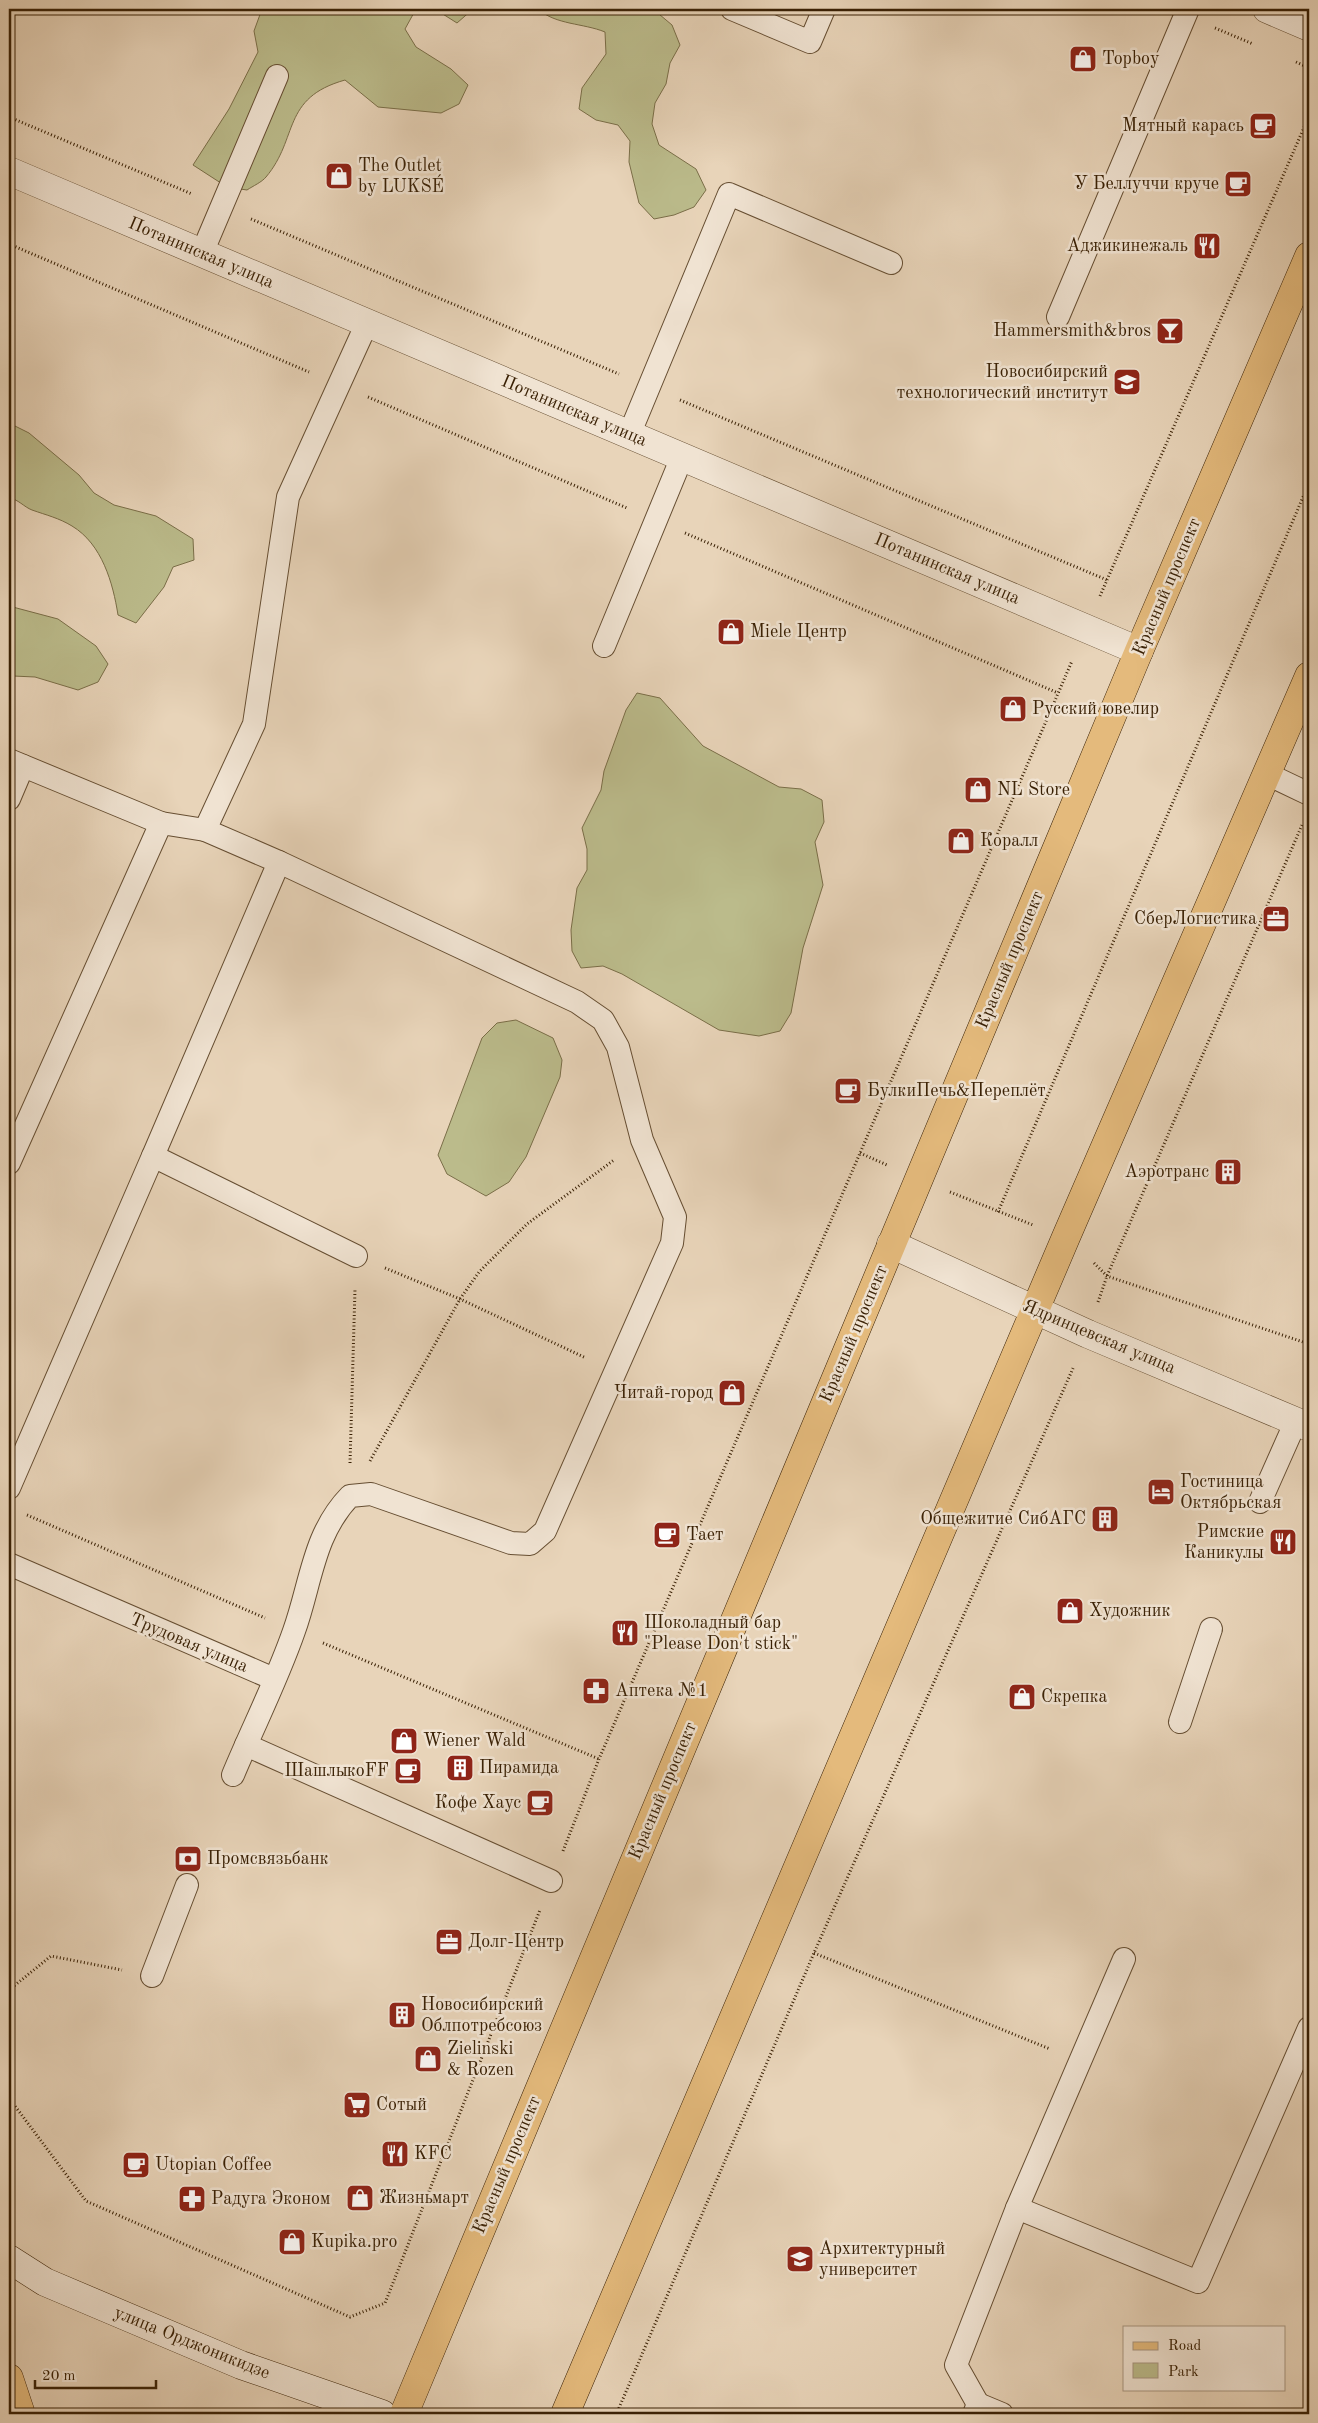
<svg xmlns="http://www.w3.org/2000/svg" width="1318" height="2423" font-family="'Old Standard TT',serif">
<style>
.green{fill:#bbbb8b;stroke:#7a6e48}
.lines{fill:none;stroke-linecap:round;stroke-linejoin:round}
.lane-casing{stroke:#664e32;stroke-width:24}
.street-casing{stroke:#664e32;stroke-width:29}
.secondary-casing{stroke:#3a2105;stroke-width:29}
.primary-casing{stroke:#3a2105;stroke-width:29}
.path{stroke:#3a2105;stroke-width:3;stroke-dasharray:1 2.5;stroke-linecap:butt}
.lane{stroke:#f0e3d2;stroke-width:22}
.street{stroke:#f0e3d2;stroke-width:28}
.secondary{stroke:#f0e3d2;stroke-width:28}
.primary{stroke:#e4ba7c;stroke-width:28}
.labels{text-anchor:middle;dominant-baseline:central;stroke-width:5;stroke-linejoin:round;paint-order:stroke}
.poi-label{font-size:18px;fill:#3a2105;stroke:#f0e3d2;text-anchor:start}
.street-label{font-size:18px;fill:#3a2105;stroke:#f0e3d2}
</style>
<rect width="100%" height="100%" fill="#e8d4b9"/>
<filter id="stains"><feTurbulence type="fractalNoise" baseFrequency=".004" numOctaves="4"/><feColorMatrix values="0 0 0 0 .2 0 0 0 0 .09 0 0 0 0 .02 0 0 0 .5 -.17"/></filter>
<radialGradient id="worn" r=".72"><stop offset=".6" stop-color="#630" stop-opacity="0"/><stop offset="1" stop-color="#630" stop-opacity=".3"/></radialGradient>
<!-- green -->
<g class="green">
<path d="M262,9H473L457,23L438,11L416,9L405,29L416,47L451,69L468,85L459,104L441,113L378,107L345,80C281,98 299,138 266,177C262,182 253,186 247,190L227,187L193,165L229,109L258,52L254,31Z"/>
<path d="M538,9H653L672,25L680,45L670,63L666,84L655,103L652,124L659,145L696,169L706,190L694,207L674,215L654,219L639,203L629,162L630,141L618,125L596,120L579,109L582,88L606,54L605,32C583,23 556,25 538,9Z"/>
<path d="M9,423L29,433L79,475L94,493L114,505L156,516L193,539L194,560L173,567L164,587L136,623L118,615C113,583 102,544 72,526C59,518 46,515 32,510C24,507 18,499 9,498Z"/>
<polygon points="9,606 58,619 96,646 108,664 98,682 78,690 35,677 13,676 9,673"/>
<polygon points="637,693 660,698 703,746 779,787 801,789 822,800 824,822 815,842 823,885 803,948 791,1013 780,1031 759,1036 719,1030 622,974 603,966 581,968 572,951 571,930 577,888 587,870 587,849 582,828 601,790 604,771 626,710"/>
<polygon points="516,1020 553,1038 562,1060 560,1077 526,1157 509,1182 486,1196 447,1174 438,1155 482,1038 497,1023"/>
</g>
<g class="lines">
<defs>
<g id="lane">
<polyline points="732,9 810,42 824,9"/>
<polyline points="202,253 277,76"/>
<polyline points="1058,317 1188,9"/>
<polyline points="629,435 729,194 891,263"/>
<polyline points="604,646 682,457"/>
<polyline points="9,760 161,823"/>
<polyline points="1267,774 1309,794"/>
<polyline points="9,799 23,766"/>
<path d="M205,830L279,862L577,1002L603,1020L618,1047L642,1140L675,1217L672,1243L545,1531L530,1544L511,1543L371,1494L350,1496C313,1534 311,1584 294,1631C277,1680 253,1727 233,1775"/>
<polyline points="153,1156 279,862"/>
<polyline points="9,1163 161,823 205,830 254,724 288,497 367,323"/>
<polyline points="9,1488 153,1156 356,1256"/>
<polyline points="1260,1502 1296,1421"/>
<polyline points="9,1564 274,1679"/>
<polyline points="1180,1722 1211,1629"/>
<polyline points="246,1745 551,1881"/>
<polyline points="152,1976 187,1885"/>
<polyline points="1017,2208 1198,2282 1309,2028"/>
<polyline points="978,2404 956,2365 1017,2208 1124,1959"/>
<polyline points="974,2414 978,2404 1002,2414"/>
</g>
<g id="street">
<polyline points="1267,9 1309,27"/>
<polyline points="9,171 1139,651"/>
<polyline points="891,1244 1088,1334 1309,1427"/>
</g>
<polyline id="secondary" points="9,2259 45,2282 241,2365 382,2414"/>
<g id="primary">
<polyline points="9,2378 21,2414"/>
<polyline points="404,2414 1139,651 1309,256"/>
<polyline points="565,2414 1066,1237 1309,676"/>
</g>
</defs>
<!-- lane casing -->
<use href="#lane" class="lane-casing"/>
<!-- street casing -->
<use href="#street" class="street-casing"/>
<!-- secondary casing -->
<use href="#secondary" class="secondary-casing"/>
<!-- primary casing -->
<use href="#primary" class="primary-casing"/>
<!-- path -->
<g class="path">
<polyline points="1215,28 1253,44"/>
<polyline points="1296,62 1309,68"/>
<polyline points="9,117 192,194"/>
<polyline points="251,219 619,374"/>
<polyline points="9,244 309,372"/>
<polyline points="368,397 627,508"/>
<polyline points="680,400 1107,580"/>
<polyline points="685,533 1058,693"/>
<polyline points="1100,596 1309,116"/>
<polyline points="860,1153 887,1165"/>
<polyline points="950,1192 1033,1225"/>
<polyline points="998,1212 1309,483"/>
<polyline points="1094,1263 1107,1276 1309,1344"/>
<polyline points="385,1268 460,1299 586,1358"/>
<polyline points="1098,1302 1107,1276 1302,825"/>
<polyline points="370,1461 460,1299 479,1272 527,1224 614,1160"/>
<polyline points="350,1463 355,1289"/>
<polyline points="27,1515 265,1618"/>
<polyline points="323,1643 599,1759"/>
<polyline points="563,1851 599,1759 1072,661"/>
<polyline points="814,1953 1050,2049"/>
<polyline points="9,1990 51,1956 122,1970"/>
<polyline points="9,2098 86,2201 350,2317 385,2303 540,1910"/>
<polyline points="623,2414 619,2408 814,1953 1074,1366"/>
</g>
<!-- lane -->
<use href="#lane" class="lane"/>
<!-- street -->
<use href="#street" class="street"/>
<!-- secondary -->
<use href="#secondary" class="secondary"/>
<!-- primary -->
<use href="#primary" class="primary"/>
</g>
<!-- icons -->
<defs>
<symbol id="shop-square" viewBox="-11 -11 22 22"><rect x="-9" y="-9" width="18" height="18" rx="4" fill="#8f2418" stroke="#f0e3d2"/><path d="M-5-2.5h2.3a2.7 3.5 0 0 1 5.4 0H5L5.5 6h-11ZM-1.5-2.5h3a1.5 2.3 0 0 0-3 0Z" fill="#fff"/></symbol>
<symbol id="cafe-square" viewBox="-11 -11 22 22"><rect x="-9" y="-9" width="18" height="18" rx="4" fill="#8f2418" stroke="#f0e3d2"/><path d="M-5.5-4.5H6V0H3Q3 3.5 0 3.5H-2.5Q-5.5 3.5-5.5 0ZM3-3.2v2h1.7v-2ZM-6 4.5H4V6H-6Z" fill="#fff"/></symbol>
<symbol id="restaurant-square" viewBox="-11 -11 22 22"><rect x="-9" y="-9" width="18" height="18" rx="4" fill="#8f2418" stroke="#f0e3d2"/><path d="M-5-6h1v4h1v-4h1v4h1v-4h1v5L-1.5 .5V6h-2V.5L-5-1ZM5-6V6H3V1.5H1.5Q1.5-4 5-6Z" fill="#fff"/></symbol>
<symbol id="bar-square" viewBox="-11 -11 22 22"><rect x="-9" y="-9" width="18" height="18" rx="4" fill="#8f2418" stroke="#f0e3d2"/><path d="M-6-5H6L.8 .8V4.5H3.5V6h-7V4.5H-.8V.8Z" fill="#fff"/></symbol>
<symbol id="university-square" viewBox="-11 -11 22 22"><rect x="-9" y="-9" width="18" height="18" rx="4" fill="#8f2418" stroke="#f0e3d2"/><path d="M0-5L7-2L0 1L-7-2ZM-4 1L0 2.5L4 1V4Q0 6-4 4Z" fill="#fff"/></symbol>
<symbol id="office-square" viewBox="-11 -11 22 22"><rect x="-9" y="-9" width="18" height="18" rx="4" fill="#8f2418" stroke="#f0e3d2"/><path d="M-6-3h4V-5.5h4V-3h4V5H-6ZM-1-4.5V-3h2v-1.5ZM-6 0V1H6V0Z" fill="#fff"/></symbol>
<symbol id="building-square" viewBox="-11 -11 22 22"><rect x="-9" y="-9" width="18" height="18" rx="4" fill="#8f2418" stroke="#f0e3d2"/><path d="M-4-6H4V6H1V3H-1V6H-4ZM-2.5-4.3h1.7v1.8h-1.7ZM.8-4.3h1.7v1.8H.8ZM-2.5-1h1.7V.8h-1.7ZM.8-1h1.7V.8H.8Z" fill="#fff"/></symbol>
<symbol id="hotel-square" viewBox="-11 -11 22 22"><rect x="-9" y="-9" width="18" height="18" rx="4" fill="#8f2418" stroke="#f0e3d2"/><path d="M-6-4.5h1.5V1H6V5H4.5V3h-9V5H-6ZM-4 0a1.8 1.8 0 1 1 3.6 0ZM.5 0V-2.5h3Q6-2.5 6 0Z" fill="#fff"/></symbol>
<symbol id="pharmacy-square" viewBox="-11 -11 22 22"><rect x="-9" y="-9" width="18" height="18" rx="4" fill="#8f2418" stroke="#f0e3d2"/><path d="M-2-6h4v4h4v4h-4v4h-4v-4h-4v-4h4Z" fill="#fff"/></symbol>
<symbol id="bank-square" viewBox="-11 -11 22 22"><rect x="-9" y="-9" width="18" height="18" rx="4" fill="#8f2418" stroke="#f0e3d2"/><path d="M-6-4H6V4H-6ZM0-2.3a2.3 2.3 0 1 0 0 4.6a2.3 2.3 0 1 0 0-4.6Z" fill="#fff"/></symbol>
<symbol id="supermarket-square" viewBox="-11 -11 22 22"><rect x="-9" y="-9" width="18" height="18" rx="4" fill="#8f2418" stroke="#f0e3d2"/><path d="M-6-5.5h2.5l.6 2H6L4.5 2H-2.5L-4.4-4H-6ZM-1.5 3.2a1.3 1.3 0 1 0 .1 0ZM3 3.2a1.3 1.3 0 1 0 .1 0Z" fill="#fff"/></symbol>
</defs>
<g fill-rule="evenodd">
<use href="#shop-square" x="1067" y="43" width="32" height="32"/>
<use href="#cafe-square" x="1247" y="110" width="32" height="32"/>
<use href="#shop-square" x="323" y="160" width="32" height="32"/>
<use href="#cafe-square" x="1222" y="168" width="32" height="32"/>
<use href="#restaurant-square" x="1191" y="230" width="32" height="32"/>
<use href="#bar-square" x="1154" y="315" width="32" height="32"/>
<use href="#university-square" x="1111" y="366" width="32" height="32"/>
<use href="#shop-square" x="715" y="616" width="32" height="32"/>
<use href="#shop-square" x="997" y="693" width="32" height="32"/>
<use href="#shop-square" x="962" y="774" width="32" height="32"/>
<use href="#shop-square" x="945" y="825" width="32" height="32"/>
<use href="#office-square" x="1260" y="903" width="32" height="32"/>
<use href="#cafe-square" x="832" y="1075" width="32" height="32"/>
<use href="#building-square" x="1212" y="1156" width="32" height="32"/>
<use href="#shop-square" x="716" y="1377" width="32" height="32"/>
<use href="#hotel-square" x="1145" y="1476" width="32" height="32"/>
<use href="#building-square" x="1089" y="1503" width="32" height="32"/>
<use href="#cafe-square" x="651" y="1519" width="32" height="32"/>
<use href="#restaurant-square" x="1267" y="1526" width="32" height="32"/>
<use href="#shop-square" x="1054" y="1595" width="32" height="32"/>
<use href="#restaurant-square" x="609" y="1617" width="32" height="32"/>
<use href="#pharmacy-square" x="580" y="1675" width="32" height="32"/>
<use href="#shop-square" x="1006" y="1681" width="32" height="32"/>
<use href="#shop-square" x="388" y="1725" width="32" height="32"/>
<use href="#building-square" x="444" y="1752" width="32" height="32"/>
<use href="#cafe-square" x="392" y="1755" width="32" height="32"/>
<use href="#cafe-square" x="524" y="1787" width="32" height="32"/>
<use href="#bank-square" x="172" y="1843" width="32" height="32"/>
<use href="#office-square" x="433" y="1926" width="32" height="32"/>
<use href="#building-square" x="386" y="1999" width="32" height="32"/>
<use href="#shop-square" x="412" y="2043" width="32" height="32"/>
<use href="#supermarket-square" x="341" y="2089" width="32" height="32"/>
<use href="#restaurant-square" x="379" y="2138" width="32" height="32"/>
<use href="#cafe-square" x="120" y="2149" width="32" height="32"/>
<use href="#shop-square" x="344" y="2182" width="32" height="32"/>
<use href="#pharmacy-square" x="176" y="2183" width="32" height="32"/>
<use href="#shop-square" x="276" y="2226" width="32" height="32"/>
<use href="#university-square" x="784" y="2243" width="32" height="32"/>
</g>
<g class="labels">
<!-- poi labels -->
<g class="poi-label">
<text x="1102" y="59">Topboy</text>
<text x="1244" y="126" text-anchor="end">Мятный карась</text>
<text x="358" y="166">The Outlet<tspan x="358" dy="21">by LUKSÉ</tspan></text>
<text x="1219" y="184" text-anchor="end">У Беллуччи круче</text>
<text x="1188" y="246" text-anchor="end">Аджикинежаль</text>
<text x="1151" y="331" text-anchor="end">Hammersmith&amp;bros</text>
<text x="1108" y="372" text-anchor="end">Новосибирский<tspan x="1108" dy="21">технологический институт</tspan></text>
<text x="750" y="632">Miele Центр</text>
<text x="1032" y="709">Русский ювелир</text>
<text x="997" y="790">NL Store</text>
<text x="980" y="841">Коралл</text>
<text x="1257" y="919" text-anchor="end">СберЛогистика</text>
<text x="867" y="1091">БулкиПечь&amp;Переплёт</text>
<text x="1209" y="1172" text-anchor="end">Аэротранс</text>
<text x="713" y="1393" text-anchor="end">Читай-город</text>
<text x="1180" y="1482">Гостиница<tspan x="1180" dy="21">Октябрьская</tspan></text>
<text x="1086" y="1519" text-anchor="end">Общежитие СибАГС</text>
<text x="1264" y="1532" text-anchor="end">Римские<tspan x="1264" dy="21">Каникулы</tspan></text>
<text x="686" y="1535">Тает</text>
<text x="1089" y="1611">Художник</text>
<text x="644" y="1623">Шоколадный бар<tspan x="644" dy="21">"Please Don't stick"</tspan></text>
<text x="615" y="1691">Аптека №1</text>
<text x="1041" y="1697">Скрепка</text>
<text x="423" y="1741">Wiener Wald</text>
<text x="479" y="1768">Пирамида</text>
<text x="389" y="1771" text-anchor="end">ШашлыкoFF</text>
<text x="521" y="1803" text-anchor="end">Кофе Хаус</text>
<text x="207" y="1859">Промсвязьбанк</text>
<text x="468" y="1942">Долг-Центр</text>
<text x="421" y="2005">Новосибирский<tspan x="421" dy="21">Облпотребсоюз</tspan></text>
<text x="447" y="2049">Zielinski<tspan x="447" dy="21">&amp; Rozen</tspan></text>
<text x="376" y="2105">Сотый</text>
<text x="414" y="2154">KFC</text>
<text x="155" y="2165">Utopian Coffee</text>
<text x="379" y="2198">Жизньмарт</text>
<text x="211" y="2199">Радуга Эконом</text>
<text x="311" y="2242">Kupika.pro</text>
<text x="819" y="2249">Архитектурный<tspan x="819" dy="21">университет</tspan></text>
</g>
<!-- street labels -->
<g class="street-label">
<text transform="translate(201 253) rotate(23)">Потанинская улица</text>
<text transform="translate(574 411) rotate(23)">Потанинская улица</text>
<text transform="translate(947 569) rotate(23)">Потанинская улица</text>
<text transform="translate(1167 587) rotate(-67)">Красный проспект</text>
<text transform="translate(1010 960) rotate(-67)">Красный проспект</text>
<text transform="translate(854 1334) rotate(-67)">Красный проспект</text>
<text transform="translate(1099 1337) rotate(23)">Ядринцевская улица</text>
<text transform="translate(189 1643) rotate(23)">Трудовая улица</text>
<text transform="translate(663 1791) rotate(-67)">Красный проспект</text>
<text transform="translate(507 2165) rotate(-67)">Красный проспект</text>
<text transform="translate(192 2343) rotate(22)">улица Орджоникидзе</text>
</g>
</g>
<!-- margin -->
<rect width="1318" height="2423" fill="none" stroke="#e8d4b9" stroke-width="30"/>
<rect x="10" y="10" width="1298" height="2403" fill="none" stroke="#3a2105" stroke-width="2.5"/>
<rect x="15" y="15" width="1288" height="2393" fill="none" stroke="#3a2105"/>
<!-- legend -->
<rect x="1123" y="2326" width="162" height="65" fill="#f0e3d2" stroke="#a79580"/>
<rect x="1133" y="2342" width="25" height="8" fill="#e4ba7c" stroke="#a79580"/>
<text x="1168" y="2350" font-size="15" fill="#3a2105">Road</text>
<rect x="1133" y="2363" width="25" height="15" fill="#bbbb8b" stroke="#a79580"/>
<text x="1168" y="2376" font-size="15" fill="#3a2105">Park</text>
<!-- scale -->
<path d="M35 2380v8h121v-8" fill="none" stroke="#3a2105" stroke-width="2.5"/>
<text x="42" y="2380" font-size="15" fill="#3a2105" stroke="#f0e3d2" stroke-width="4" paint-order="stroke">20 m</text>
<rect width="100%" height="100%" filter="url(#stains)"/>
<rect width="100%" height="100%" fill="url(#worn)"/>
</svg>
